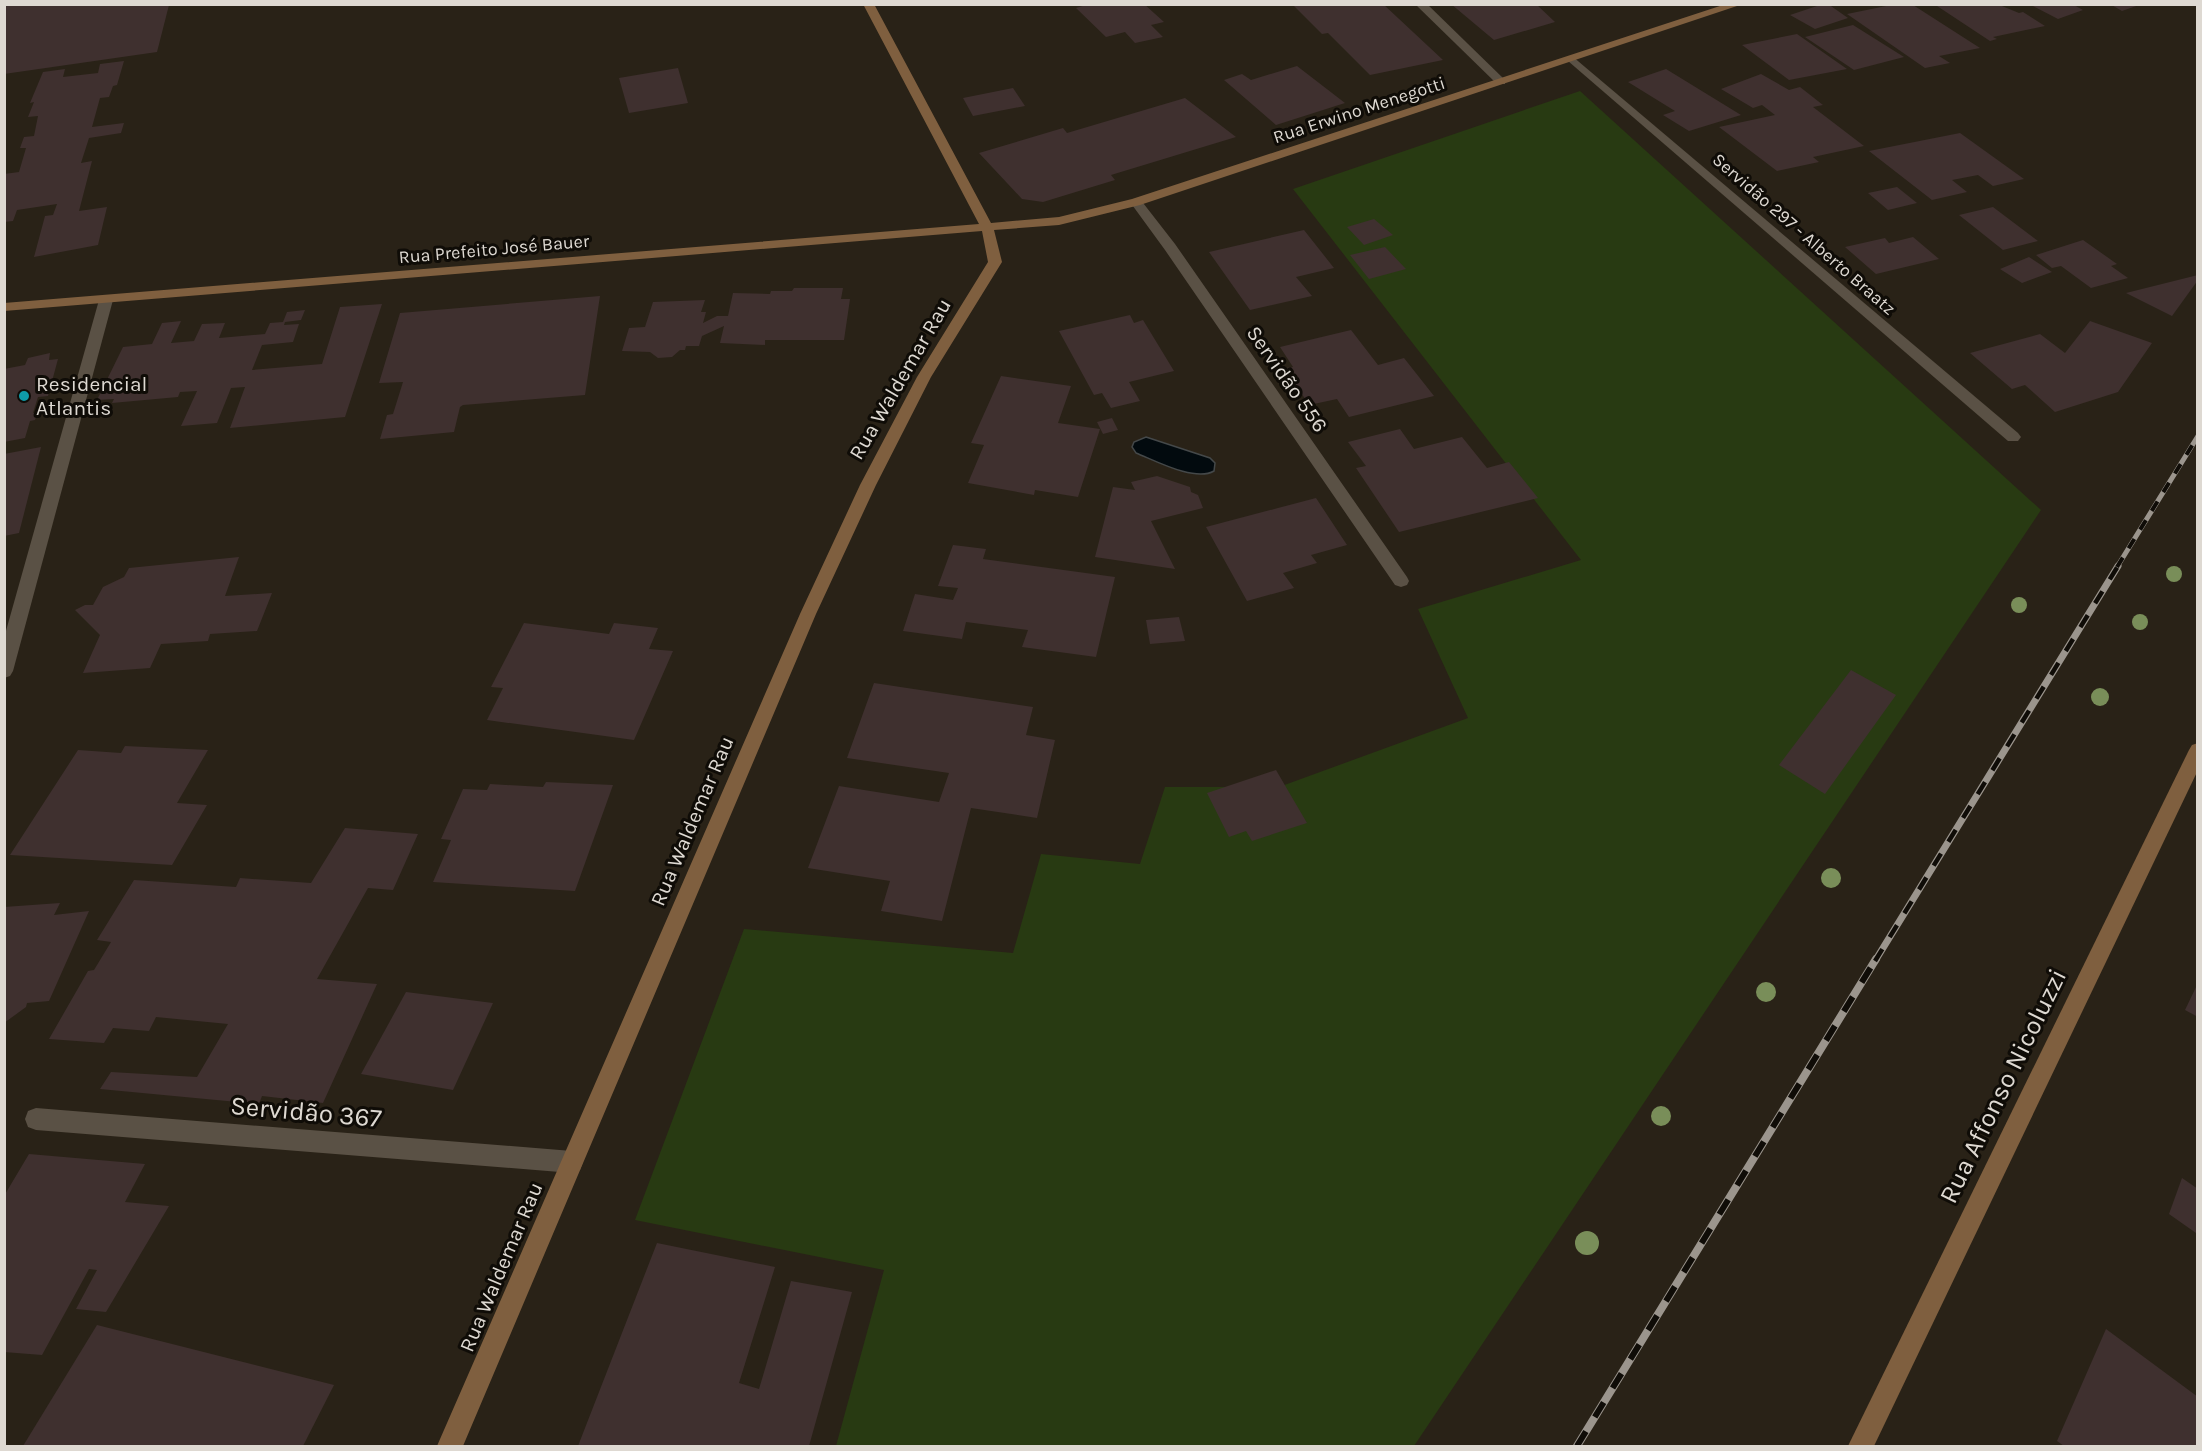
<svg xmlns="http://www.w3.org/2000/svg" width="2202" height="1451" font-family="Karla,sans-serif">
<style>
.green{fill:#283a12}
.water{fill:#020a0e;stroke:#444849;stroke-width:1.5}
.building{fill:#3f302f}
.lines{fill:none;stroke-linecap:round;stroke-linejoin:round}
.street{fill:#5a5145;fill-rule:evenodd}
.secondary{fill:#7f5f3f;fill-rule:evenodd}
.rail-far2-casing{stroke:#9b958d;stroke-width:5}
.rail-far1-casing{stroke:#9b958d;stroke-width:7}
.rail-casing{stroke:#9b958d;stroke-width:8}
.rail-far2{stroke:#0f0c07;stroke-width:4;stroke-dasharray:11;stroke-linecap:butt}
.rail-far1{stroke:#0f0c07;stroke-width:4.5;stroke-dasharray:14;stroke-linecap:butt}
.rail{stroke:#0f0c07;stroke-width:6;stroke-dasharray:17;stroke-linecap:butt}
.tree{fill:#798e59}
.culture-dot{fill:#0f9aa8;stroke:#0f0c07;stroke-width:2}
.labels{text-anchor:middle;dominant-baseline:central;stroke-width:6;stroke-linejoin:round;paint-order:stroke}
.far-street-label{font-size:18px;fill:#ded9d2;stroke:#0f0c07}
.street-label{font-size:21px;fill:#ded9d2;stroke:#0f0c07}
.poi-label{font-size:21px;fill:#ded9d2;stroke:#0f0c07;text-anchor:start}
.near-street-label{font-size:26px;fill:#ded9d2;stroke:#0f0c07}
</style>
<rect width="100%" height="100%" fill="#292217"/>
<!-- green -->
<polygon class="green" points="1580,91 2041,510 1414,1446 836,1446 884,1270 635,1220 744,929 1013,953 1041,854 1140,864 1165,787 1279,787 1468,718 1418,609 1581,560 1293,189"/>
<!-- water -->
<path class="water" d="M1146,437L1210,458L1215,463L1214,471C1195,482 1156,461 1136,453L1132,447L1134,442Z"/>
<!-- building -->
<g class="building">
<polygon points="1089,4 1144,4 1164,22 1151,25 1163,37 1135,43 1125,32 1106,37 1076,8"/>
<polygon points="1303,4 1383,4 1443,60 1370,75 1328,33 1322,34 1294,6"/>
<polygon points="1451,4 1536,4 1555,22 1494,40"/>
<polygon points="1823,4 1828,4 1848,18 1815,29 1790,15"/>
<polygon points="1934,4 1997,4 2019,13 2023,12 2045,26 1993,37 1997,39 1990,41"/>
<polygon points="2029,4 2072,4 2083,10 2058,19"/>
<polygon points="2110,4 2139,4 2139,5 2122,11"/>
<polygon points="4,5 169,5 157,52 4,74"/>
<polygon points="1891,5 1913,5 1980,48 1939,56 1950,63 1925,68 1847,14"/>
<polygon points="1853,25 1904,57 1854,70 1805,37"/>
<polygon points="1797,34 1847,69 1789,80 1742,45"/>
<polygon points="124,61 117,85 113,86 109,97 100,98 92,127 124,123 121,133 89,138 81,163 92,161 79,211 107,207 98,245 34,257 45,216 53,215 57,204 17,210 13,221 4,222 4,174 19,172 26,148 20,148 24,137 34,136 38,116 28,117 34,102 30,103 43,72 65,69 63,77 98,73 100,64"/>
<polygon points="1297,66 1345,103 1276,125 1224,80 1242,74 1251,80"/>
<polygon points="678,68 688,103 629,113 619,78"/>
<polygon points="1666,69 1741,115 1689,131 1663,115 1675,111 1628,82"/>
<polygon points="1761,74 1789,90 1800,87 1823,105 1813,107 1864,146 1813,157 1819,162 1777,171 1719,127 1775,115 1762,105 1753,108 1721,89"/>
<polygon points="1013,88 1025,106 973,116 963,98"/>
<polygon points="1185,98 1236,137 1111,175 1115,180 1043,202 1022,199 979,153 1063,128 1067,133"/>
<polygon points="1960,133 2024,179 1993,186 1978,175 1952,180 1967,192 1932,200 1869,151"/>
<polygon points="1897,187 1917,203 1888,210 1868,193"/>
<polygon points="1993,207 2038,241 2003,250 1959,215"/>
<polygon points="1374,219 1393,235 1364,245 1347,227"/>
<polygon points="1304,230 1334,268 1296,277 1312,296 1250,310 1209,252"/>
<polygon points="1913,237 1939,259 1876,274 1845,247 1885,238 1889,243"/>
<polygon points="2083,240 2117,264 2111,266 2128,278 2091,288 2061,266 2052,268 2036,255"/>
<polygon points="1385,247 1406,269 1369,279 1350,255"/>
<polygon points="2029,257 2052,272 2022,283 2000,269"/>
<polygon points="2198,275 2198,280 2172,316 2126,293"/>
<polygon points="794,288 843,288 841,299 850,299 844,340 765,340 765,345 720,343 724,326 702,336 699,346 686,346 685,350 680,350 672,357 658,358 650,352 622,351 629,328 645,327 653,302 705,300 701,312 706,312 703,323 717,316 728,316 733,293 770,294 771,291 792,291"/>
<polygon points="600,296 585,395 463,405 460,407 454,432 380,439 387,415 393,414 403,382 379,383 400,313"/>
<polygon points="382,304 345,417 230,428 245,387 231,388 217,423 181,426 197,391 180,392 178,397 112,403 114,399 97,400 123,347 152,344 162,323 181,321 171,343 194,341 202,324 225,323 219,338 265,334 270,323 283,322 287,312 305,310 301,320 285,322 284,325 299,324 293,342 262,345 252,370 322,364 340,307"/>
<polygon points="1130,315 1134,323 1143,320 1174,371 1129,382 1140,401 1111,408 1102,393 1094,395 1059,331"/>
<polygon points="2090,321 2152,343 2118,392 2055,412 2025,385 2012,389 1970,353 2040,334 2065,353"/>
<polygon points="1351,330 1378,365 1404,358 1434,396 1349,417 1337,399 1309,405 1285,368 1293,367 1280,347"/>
<polygon points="50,353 49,360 58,359 48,396 38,397 33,413 38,412 35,420 30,421 25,438 4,442 4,369 25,365 28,358"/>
<polygon points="1001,376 1071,386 1058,423 1100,429 1078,497 1035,490 1034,495 968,483 984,445 971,443"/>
<polygon points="1112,418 1118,430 1103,434 1097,422"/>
<polygon points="1400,429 1414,449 1462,437 1487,468 1509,462 1538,498 1399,532 1356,468 1366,466 1348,442"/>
<polygon points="41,447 19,533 4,536 4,454"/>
<polygon points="1157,476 1190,487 1191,492 1198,495 1203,508 1151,521 1175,569 1095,557 1113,487 1135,490 1131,482"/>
<polygon points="1316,498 1347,545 1311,555 1317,563 1283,573 1294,588 1247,601 1206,527"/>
<polygon points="953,545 986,549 983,559 1115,577 1096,657 1022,647 1028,630 966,622 962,639 903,631 915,594 953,600 958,588 938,586"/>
<polygon points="239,557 225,596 272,593 257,631 210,634 208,641 161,644 150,668 83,673 100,635 75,610 85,605 93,605 103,587 124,577 129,568"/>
<polygon points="1179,617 1185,641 1150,644 1146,620"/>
<polygon points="524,623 609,634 614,623 658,628 649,649 673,651 634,740 487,720 503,688 491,687"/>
<polygon points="1851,670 1896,695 1825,794 1779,765"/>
<polygon points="874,683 1033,707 1026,735 1055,740 1037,818 971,808 942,921 881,911 890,881 808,868 839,786 939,802 949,773 847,758"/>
<polygon points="125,746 208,750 177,803 207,805 172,865 10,855 78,750 121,753"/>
<polygon points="1276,770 1307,823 1252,841 1246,831 1229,837 1207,793"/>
<polygon points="546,782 613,785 575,891 433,882 451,840 441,839 463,789 487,790 490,784 543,787"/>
<polygon points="345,828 418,834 393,890 368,888 317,979 377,984 323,1103 262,1096 259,1104 100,1089 111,1072 197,1077 228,1024 156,1017 149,1031 113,1028 104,1043 49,1039 88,971 94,970 111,942 97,940 134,880 236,887 240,878 311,883"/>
<polygon points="60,903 54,915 89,911 49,1001 27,1003 26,1007 4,1023 4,907"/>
<polygon points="2198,983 2198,1017 2185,1010"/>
<polygon points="406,992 493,1003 453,1090 361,1074"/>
<polygon points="29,1154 145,1164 125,1202 169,1206 106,1312 76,1309 97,1270 89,1269 42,1355 4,1352 4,1196"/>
<polygon points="2182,1178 2198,1189 2196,1233 2169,1214"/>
<polygon points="657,1243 775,1267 739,1383 759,1389 791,1281 852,1292 809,1446 578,1446"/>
<polygon points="97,1325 334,1385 303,1446 23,1446"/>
<polygon points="2106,1329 2198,1397 2198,1446 2064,1446 2057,1441"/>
</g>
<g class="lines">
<!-- street -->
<g class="street">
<polygon points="1415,4 1427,4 1505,80 1505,84 1497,84"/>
<polygon points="1572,56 2018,433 2021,437 2018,441 2008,441 1568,61 1566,59"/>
<polygon points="1136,198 1140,199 1175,244 1407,577 1409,581 1407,585 1401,587 1395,585 1165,250 1130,202"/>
<polygon points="106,296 113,300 13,671 10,676 4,678 4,638 99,300"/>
<polygon points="36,1108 572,1151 580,1154 583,1162 580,1170 572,1173 36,1130 28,1127 25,1119 28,1111"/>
</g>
<!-- secondary -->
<g class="secondary">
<polygon points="863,4 874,4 991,223 1059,217 1132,199 1726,4 1743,4 1140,205 1059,225 994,230 1002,262 931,377 876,485 816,614 463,1446 437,1446 800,614 860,485 917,377 988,262 982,231 4,311 4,303 979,224"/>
<polygon points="2198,743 2198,770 1874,1446 1848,1446 2189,750 2192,745"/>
</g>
<defs>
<polyline id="rail-far2" points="2117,567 2198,436"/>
<polyline id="rail-far1" points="1875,961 2118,566"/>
<polyline id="rail" points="1577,1446 1876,959"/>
</defs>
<!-- rail-far2 casing -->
<use href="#rail-far2" class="rail-far2-casing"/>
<!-- rail-far1 casing -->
<use href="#rail-far1" class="rail-far1-casing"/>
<!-- rail casing -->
<use href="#rail" class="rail-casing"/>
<!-- rail-far2 -->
<use href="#rail-far2" class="rail-far2"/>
<!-- rail-far1 -->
<use href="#rail-far1" class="rail-far1"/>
<!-- rail -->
<use href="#rail" class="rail"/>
</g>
<!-- trees -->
<g class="tree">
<circle cx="2174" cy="574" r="8"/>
<circle cx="2019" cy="605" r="8"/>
<circle cx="2140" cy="622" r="8"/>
<circle cx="2100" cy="697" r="9"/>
<circle cx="1831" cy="878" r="10"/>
<circle cx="1766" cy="992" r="10"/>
<circle cx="1661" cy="1116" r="10"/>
<circle cx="1587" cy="1243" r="12"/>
</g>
<!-- markers -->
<circle class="culture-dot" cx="24" cy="396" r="6"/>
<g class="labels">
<!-- far-street labels -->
<g class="far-street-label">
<text transform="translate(1359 110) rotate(-18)">Rua Erwino Menegotti</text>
<text transform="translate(1804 234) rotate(41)">Servidão 297 - Alberto Braatz</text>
<text transform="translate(494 249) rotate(-5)">Rua Prefeito José Bauer</text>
</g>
<!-- street labels -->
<g class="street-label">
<text transform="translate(900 379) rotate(-60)">Rua Waldemar Rau</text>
<text transform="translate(1287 379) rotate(55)">Servidão 556</text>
<text transform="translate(692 821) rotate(-67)">Rua Waldemar Rau</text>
<text transform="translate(501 1267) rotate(-67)">Rua Waldemar Rau</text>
</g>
<!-- poi labels -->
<g class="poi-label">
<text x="36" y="384">Residencial<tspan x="36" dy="24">Atlantis</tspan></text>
</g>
<!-- near-street labels -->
<g class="near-street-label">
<text transform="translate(2003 1086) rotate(-64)">Rua Affonso Nicoluzzi</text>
<text transform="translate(306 1112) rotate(5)">Servidão 367</text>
</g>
</g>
<!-- border -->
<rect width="2202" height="1451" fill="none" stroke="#ded9d2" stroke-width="12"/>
</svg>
